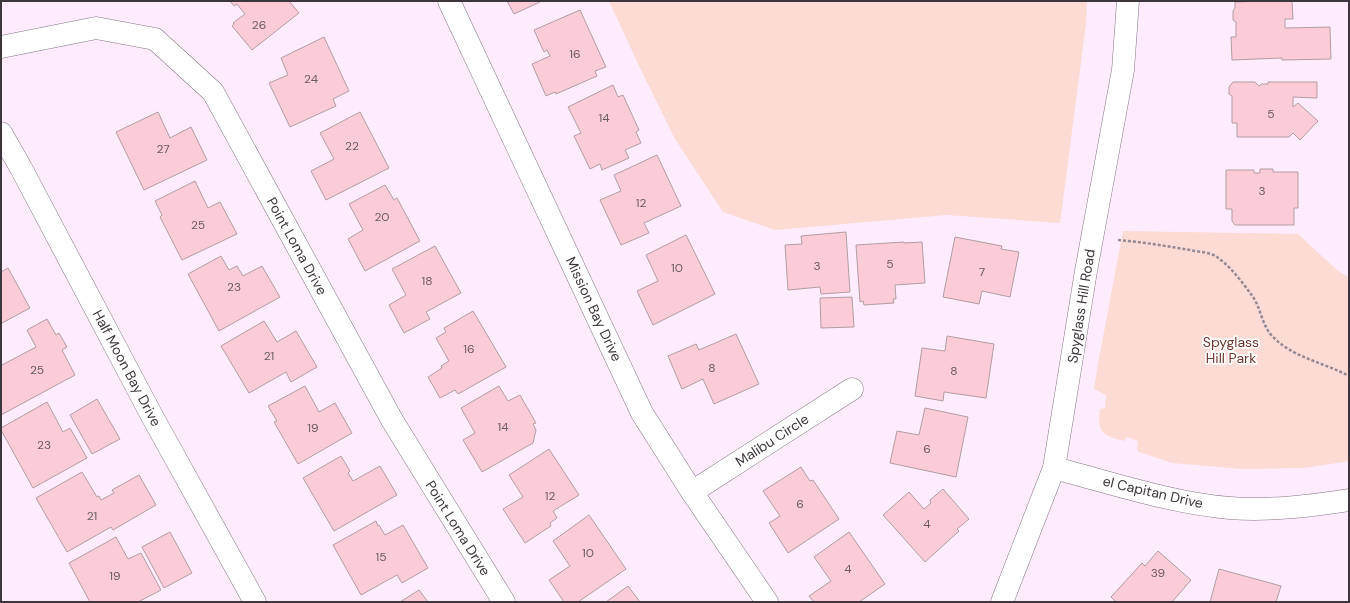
<svg xmlns="http://www.w3.org/2000/svg" width="1350" height="603" font-family="'DM Sans',sans-serif">
<style>
.green{fill:#fbdbd4}
.building{fill:#fbcbd7;stroke:#b39ca2}
.lines{fill:none;stroke-linecap:round;stroke-linejoin:round}
.minor-casing{stroke:#847482;stroke-width:23}
.major-casing{stroke:#847482;stroke-width:23}
.path{stroke:#958993;stroke-width:2.5;stroke-dasharray:3 2;stroke-linecap:butt}
.minor{stroke:#fff;stroke-width:22}
.major{stroke:#fff;stroke-width:22}
.labels{text-anchor:middle;dominant-baseline:central;stroke-width:3.5;stroke-linejoin:round;paint-order:stroke}
.number-label{font-size:12px;fill:#6c5b63}
.street-label{font-size:14px;fill:#3d363c;stroke:#fff}
.park-label{font-size:14px;fill:#72372c;stroke:#fff}
</style>
<rect width="100%" height="100%" fill="#feecfc"/>
<!-- green -->
<g class="green">
<polygon points="609,1 1087,1 1086,24 1060,223 947,215 775,230 723,212 675,139 640,68"/>
<path d="M1123,231L1298,234L1338,271L1349,277V461L1305,468L1242,469L1172,463L1139,452L1137,449L1138,441L1127,437L1124,441C1102,435 1097,433 1100,409L1105,408L1106,395L1094,389L1098,364Z"/>
</g>
<!-- building -->
<g class="building">
<polygon points="230,1 289,1 299,13 252,50 232,26 234,24 233,23 245,14 237,4 234,6"/>
<polygon points="507,1 540,1 540,2 514,14"/>
<polygon points="1266,1 1292,1 1293,19 1285,19 1285,28 1330,27 1331,59 1282,60 1282,58 1232,60 1231,37 1236,37 1236,22 1233,20 1233,11 1235,8 1235,2"/>
<polygon points="580,10 606,67 595,71 597,76 556,94 555,92 546,96 532,64 550,56 547,50 544,52 534,30"/>
<polygon points="324,37 349,91 333,99 336,106 290,127 269,83 288,75 281,58"/>
<polygon points="1233,82 1255,82 1259,86 1262,84 1268,84 1268,82 1317,82 1317,98 1293,97 1293,107 1298,103 1318,121 1300,140 1293,133 1289,137 1237,137 1237,123 1232,123 1232,96 1229,94 1229,87"/>
<polygon points="613,85 618,97 623,95 639,130 636,132 641,143 625,150 629,158 602,170 600,164 590,169 574,136 581,133 568,107"/>
<polygon points="158,112 170,138 191,127 207,160 144,190 116,132"/>
<polygon points="360,112 389,168 326,200 311,171 334,159 320,133"/>
<polygon points="657,155 681,206 644,223 649,233 621,245 600,200 621,191 614,175"/>
<polygon points="1260,169 1273,169 1273,172 1298,172 1298,208 1294,208 1294,225 1235,225 1232,221 1232,209 1226,209 1226,170 1254,170 1254,173 1260,173"/>
<polygon points="195,181 208,208 220,202 237,234 182,260 160,217 162,215 155,201"/>
<polygon points="385,185 394,200 397,198 420,241 365,271 348,239 363,230 349,204"/>
<polygon points="846,232 850,292 821,294 820,287 788,290 785,245 802,244 801,236"/>
<polygon points="686,235 715,294 653,325 637,291 658,281 646,255"/>
<polygon points="955,237 1002,246 1001,249 1019,252 1010,297 982,291 979,304 943,297"/>
<polygon points="904,242 904,243 922,242 925,283 895,285 896,299 893,299 894,303 864,305 863,301 860,302 856,245"/>
<polygon points="435,246 461,293 426,312 430,319 404,333 389,305 406,295 392,269"/>
<polygon points="221,256 229,270 237,266 243,276 262,266 280,297 219,331 188,274"/>
<polygon points="8,268 30,308 2,323 1,320 1,272"/>
<polygon points="852,297 854,327 821,328 820,298"/>
<polygon points="473,311 506,367 458,394 455,390 440,398 428,377 442,368 441,366 449,361 436,338 446,332 444,328"/>
<polygon points="47,319 56,335 59,333 67,347 62,350 75,375 1,415 1,362 2,365 36,347 27,330"/>
<polygon points="264,321 277,342 296,331 317,367 291,382 286,372 249,393 221,346"/>
<polygon points="736,334 759,384 714,404 703,379 682,389 668,356 696,344 699,350"/>
<polygon points="947,336 994,344 986,398 944,392 943,401 915,396 922,348 945,351"/>
<polygon points="305,386 319,412 335,403 352,433 298,464 274,422 277,421 268,406"/>
<polygon points="499,386 508,401 520,395 536,423 533,424 536,430 533,443 482,472 463,440 475,433 461,408"/>
<polygon points="97,399 120,439 92,454 70,415"/>
<polygon points="47,402 63,432 70,428 87,458 33,488 1,430 1,428"/>
<polygon points="925,408 968,417 956,477 890,463 897,431 919,435"/>
<polygon points="549,449 579,495 553,511 557,518 550,523 551,526 525,543 503,509 523,497 509,475"/>
<polygon points="341,456 350,471 348,473 353,481 380,466 397,495 334,531 303,478"/>
<polygon points="801,467 810,481 813,480 839,519 788,553 769,523 780,516 763,491"/>
<polygon points="82,472 97,497 99,496 101,500 114,493 112,490 139,475 156,505 113,530 111,527 67,552 36,498"/>
<polygon points="943,489 969,519 957,529 959,531 925,562 883,515 909,492 924,509 931,503 930,500"/>
<polygon points="589,515 626,569 578,602 564,602 549,580 570,566 553,541"/>
<polygon points="376,521 378,526 379,525 385,535 403,525 428,568 402,583 397,575 361,595 333,545"/>
<polygon points="170,532 192,573 164,588 142,547"/>
<polygon points="849,532 885,584 859,602 814,602 809,596 831,581 814,557"/>
<polygon points="116,537 128,559 141,553 161,590 138,602 90,602 69,563"/>
<polygon points="1158,551 1191,580 1172,602 1116,602 1111,597 1142,563 1145,566"/>
<polygon points="1219,569 1281,586 1276,602 1210,602"/>
<polygon points="628,586 640,602 606,602"/>
<polygon points="419,590 428,602 400,602"/>
</g>
<g class="lines">
<defs>
<g id="minor">
<polyline points="449,1 642,413 692,492 767,602"/>
<polyline points="1,47 96,28 155,39 213,92 392,420 504,602"/>
<polyline points="1,133 21,168 152,416 255,602"/>
<path d="M1054,468C1112,483 1171,503 1230,508C1270,511 1310,506 1349,500"/>
<polyline points="692,492 852,389"/>
</g>
<polyline id="major" points="1002,602 1054,468 1086,271 1123,70 1128,1"/>
</defs>
<!-- minor casing -->
<use href="#minor" class="minor-casing"/>
<!-- major casing -->
<use href="#major" class="major-casing"/>
<!-- path -->
<path class="path" d="M1118,240C1142,242 1166,246 1190,250C1198,252 1210,252 1217,257C1231,267 1243,283 1253,297C1261,309 1262,325 1272,336C1293,358 1323,362 1349,376"/>
<!-- minor -->
<use href="#minor" class="minor"/>
<!-- major -->
<use href="#major" class="major"/>
</g>
<g class="labels">
<!-- number labels -->
<g class="number-label">
<text x="259" y="25">26</text>
<text x="575" y="54">16</text>
<text x="311" y="79">24</text>
<text x="1271" y="114">5</text>
<text x="604" y="118">14</text>
<text x="352" y="146">22</text>
<text x="163" y="149">27</text>
<text x="1262" y="191">3</text>
<text x="641" y="203">12</text>
<text x="382" y="217">20</text>
<text x="198" y="225">25</text>
<text x="890" y="264">5</text>
<text x="817" y="266">3</text>
<text x="677" y="268">10</text>
<text x="982" y="272">7</text>
<text x="427" y="281">18</text>
<text x="234" y="287">23</text>
<text x="469" y="349">16</text>
<text x="269" y="356">21</text>
<text x="712" y="368">8</text>
<text x="37" y="370">25</text>
<text x="954" y="371">8</text>
<text x="503" y="427">14</text>
<text x="313" y="428">19</text>
<text x="44" y="445">23</text>
<text x="927" y="449">6</text>
<text x="550" y="496">12</text>
<text x="800" y="504">6</text>
<text x="92" y="516">21</text>
<text x="927" y="524">4</text>
<text x="588" y="553">10</text>
<text x="381" y="557">15</text>
<text x="848" y="569">4</text>
<text x="1158" y="573">39</text>
<text x="115" y="576">19</text>
</g>
<!-- street labels -->
<g class="street-label">
<text transform="translate(297 246) rotate(61)">Point Loma Drive</text>
<text transform="translate(1081 306) rotate(-81)">Spyglass Hill Road</text>
<text transform="translate(594 309) rotate(65)">Mission Bay Drive</text>
<text transform="translate(127 368) rotate(62)">Half Moon Bay Drive</text>
<text transform="translate(772 440) rotate(-33)">Malibu Circle</text>
<text transform="translate(1153 492) rotate(13)">el Capitan Drive</text>
<text transform="translate(458 528) rotate(58)">Point Loma Drive</text>
</g>
<!-- park labels -->
<g class="park-label">
<text x="1231" y="342">Spyglass<tspan x="1231" dy="16">Hill Park</tspan></text>
</g>
</g>
<!-- border -->
<rect width="1350" height="603" fill="none" stroke="#3d363c" stroke-width="4"/>
</svg>
